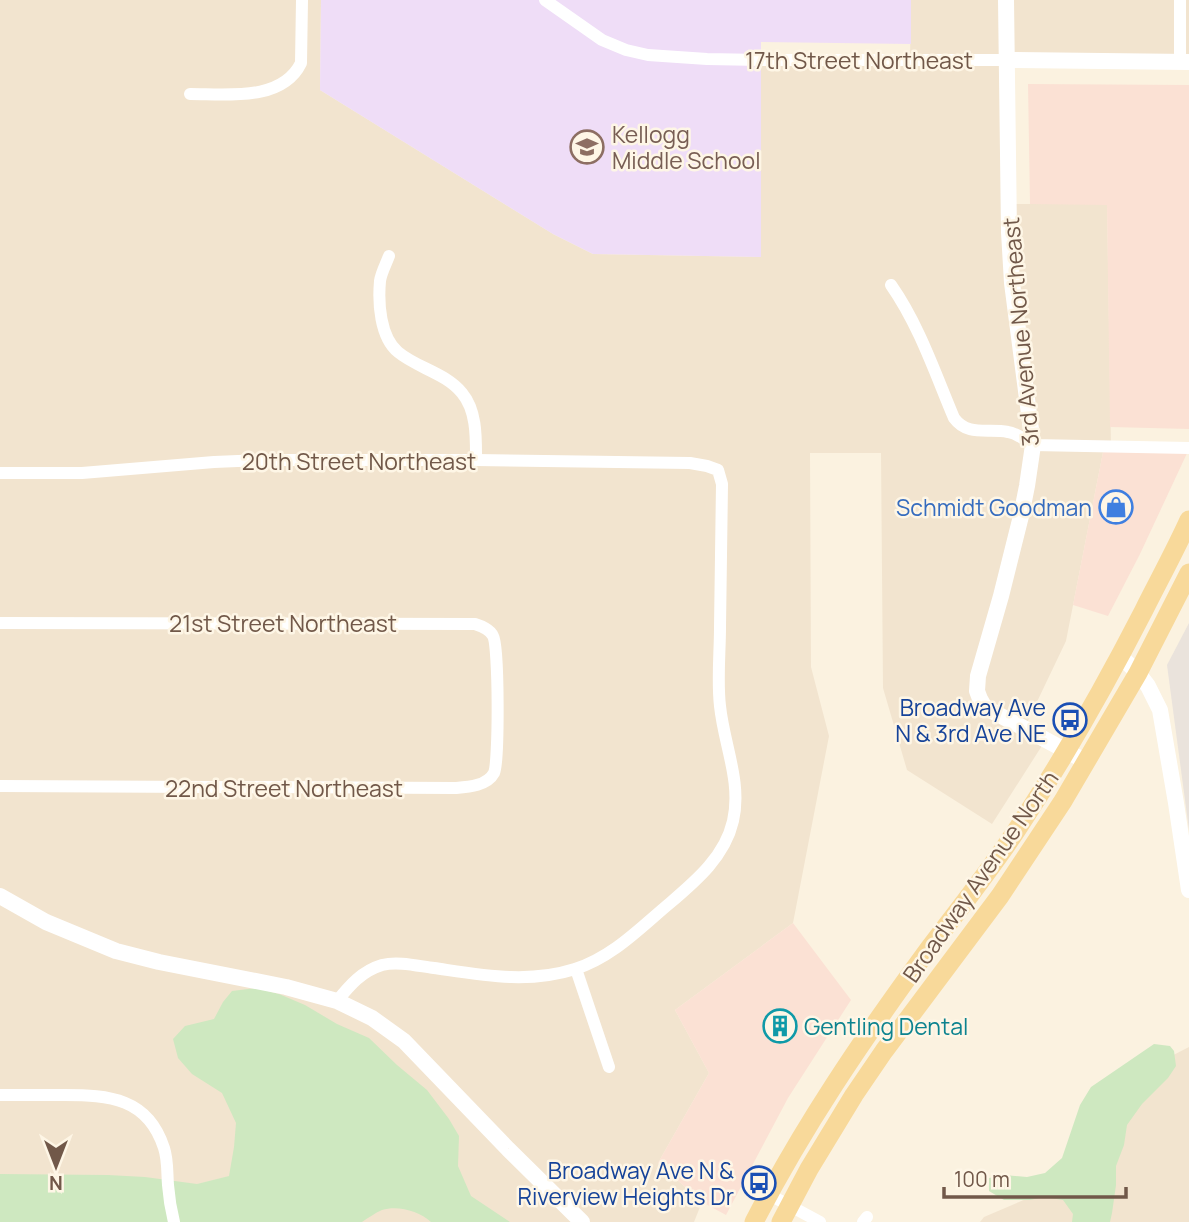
<svg xmlns="http://www.w3.org/2000/svg" width="1189" height="1222" font-family="Manrope,sans-serif">
<style>
.residential{fill:#f2e4cf}
.commercial{fill:#fbe1d4}
.industrial{fill:#eae3dc}
.education{fill:#efddf7}
.green{fill:#cee8c0}
.lines{fill:none;stroke-linecap:round;stroke-linejoin:round}
.minor{stroke:#fff;stroke-width:12}
.tertiary{stroke:#fff;stroke-width:16}
.primary{stroke:#f8d99a;stroke-width:19}
.labels{text-anchor:middle;dominant-baseline:central;stroke-width:5;stroke-linejoin:round;paint-order:stroke}
.street-label{font-size:23px;fill:#715849;stroke:#fef6e6}
.education-label{font-size:23px;fill:#785e54;stroke:#fef6e6;text-anchor:start}
.shop-label{font-size:23px;fill:#366cbe;stroke:#fef6e6;text-anchor:end}
.transit-label{font-size:23px;fill:#164399;stroke:#fef6e6;text-anchor:end}
.culture-label{font-size:23px;fill:#0d838f;stroke:#fef6e6;text-anchor:start}
</style>
<rect width="100%" height="100%" fill="#fbf2e0"/>
<!-- residential -->
<g class="residential">
<polygon points="0,0 321,0 320,90 553,234 593,254 761,257 761,60 910,60 911,0 1189,0 1189,63 1007,60 1008,204 1107,204 1111,447 1104,447 1066,641 1024,729 1045,741 992,824 907,770 883,688 881,453 810,453 811,667 829,736 793,923 675,1010 709,1073 658,1163 702,1202 694,1222 0,1222"/>
<polygon points="1189,1047 1189,1222 980,1222 984,1217 1068,1181 1146,1069"/>
</g>
<!-- commercial -->
<g class="commercial">
<polygon points="1028,84 1189,85 1189,429 1110,427 1107,205 1030,204"/>
<polygon points="1104,447 1189,449 1140,554 1108,616 1073,605"/>
<polygon points="793,923 851,1000 788,1098 726,1215 702,1202 658,1163 709,1073 675,1010"/>
</g>
<!-- industrial -->
<polygon class="industrial" points="1189,623 1189,830 1167,665"/>
<!-- education -->
<polygon class="education" points="321,0 911,0 911,44 761,42 761,257 593,254 553,234 320,90"/>
<!-- green -->
<g class="green">
<path d="M256,988L279,994L305,1005L337,1024L369,1038L397,1065L427,1090L449,1119L459,1136L458,1166L471,1196L510,1222H431C419,1211 398,1205 382,1210C375,1213 368,1218 362,1222H0V1174L108,1175L145,1177L197,1184L229,1176L234,1147L236,1123L222,1093L192,1074L178,1058L173,1039L185,1026L214,1019L223,1002L232,991Z"/>
<polygon points="1154,1044 1170,1046 1174,1051 1176,1066 1168,1078 1142,1104 1127,1125 1124,1145 1116,1166 1116,1185 1112,1213 1110,1222 1072,1222 1073,1214 1063,1200 1044,1197 1030,1200 1004,1200 989,1191 989,1178 1004,1175 1027,1177 1045,1173 1062,1158 1080,1105 1091,1087"/>
</g>
<g class="lines">
<!-- minor -->
<g class="minor">
<polyline points="545,0 602,40 626,50 648,55 707,59 761,60 1007,60"/>
<polyline points="1180,0 1180,62"/>
<path d="M190,94C226,94 282,102 301,63L302,0"/>
<path d="M389,256C386,264 381,273 380,281C378,303 380,337 398,352C417,368 446,373 462,393C477,411 476,438 476,460"/>
<path d="M891,285C919,325 935,373 954,418C968,437 988,428 1008,432C1017,433 1025,440 1033,445L1189,448"/>
<path d="M0,473H82L214,462L260,460H476L690,463L707,466L718,470L722,484C721,532 721,579 720,627C720,653 717,680 720,706C724,745 742,782 733,821C725,856 697,880 670,903C641,927 613,957 575,969C528,984 482,975 434,968C418,966 398,961 382,965C362,971 350,985 337,1001"/>
<path d="M0,623L475,624C481,626 490,629 493,636C499,646 499,762 494,773C487,786 468,787 455,788L0,786"/>
<polyline points="576,969 609,1067"/>
<path d="M0,1095C21,1095 43,1095 64,1095C109,1095 148,1098 164,1148C168,1160 167,1173 168,1185C169,1198 171,1210 174,1222"/>
<polyline points="768,1194 820,1222"/>
<polyline points="863,1222 867,1217"/>
</g>
<!-- tertiary -->
<g class="tertiary">
<polyline points="1006,0 1009,232 1012,283 1033,445 1027,486 1021,516 1001,596 978,676 977,691 980,699 984,706 990,710 1087,762"/>
<polyline points="1007,60 1189,62"/>
<polyline points="1120,656 1138,673 1148,686 1160,710 1176,803 1189,890"/>
<polyline points="0,896 46,922 116,951 159,962 286,987 337,1001 372,1018 404,1041 508,1149 582,1222"/>
</g>
<!-- primary -->
<g class="primary">
<path d="M754,1222C803,1127 862,1040 925,954C956,913 988,873 1016,831C1063,760 1105,686 1144,610C1159,580 1175,551 1189,520"/>
<polyline points="781,1222 809,1169 854,1095 884,1051 1000,896 1063,801 1138,673 1189,573"/>
</g>
</g>
<!-- icons -->
<defs>
<symbol id="school-ring" viewBox="-11 -11 22 22"><circle r="9.5" fill="#fef6e6" stroke="#8d6e63" stroke-width="1.5"/><path d="M0-5L7-2L0 1L-7-2ZM-4 1L0 2.5L4 1V4Q0 6-4 4Z" fill="#8d6e63"/></symbol>
<symbol id="shop-ring" viewBox="-11 -11 22 22"><circle r="9.5" fill="#fef6e6" stroke="#3f7fe0" stroke-width="1.5"/><path d="M-5-2.5h2.3a2.7 3.5 0 0 1 5.4 0H5L5.5 6h-11ZM-1.5-2.5h3a1.5 2.3 0 0 0-3 0Z" fill="#3f7fe0"/></symbol>
<symbol id="bus-ring" viewBox="-11 -11 22 22"><circle r="9.5" fill="#fef6e6" stroke="#1a4fb4" stroke-width="1.5"/><path d="M-5-6H5V4H4V6H2V4H-2V6H-4V4H-5ZM-3.5-4V0h7V-4ZM-3.5 1.2v1.5H-2V1.2ZM2 1.2v1.5H3.5V1.2Z" fill="#1a4fb4"/></symbol>
<symbol id="building-ring" viewBox="-11 -11 22 22"><circle r="9.5" fill="#fef6e6" stroke="#0f9aa8" stroke-width="1.5"/><path d="M-4-6H4V6H1V3H-1V6H-4ZM-2.5-4.3h1.7v1.8h-1.7ZM.8-4.3h1.7v1.8H.8ZM-2.5-1h1.7V.8h-1.7ZM.8-1h1.7V.8H.8Z" fill="#0f9aa8"/></symbol>
</defs>
<g fill-rule="evenodd">
<use href="#school-ring" x="568" y="128" width="38" height="38"/>
<use href="#shop-ring" x="1097" y="488" width="38" height="38"/>
<use href="#bus-ring" x="1051" y="701" width="38" height="38"/>
<use href="#building-ring" x="761" y="1007" width="38" height="38"/>
<use href="#bus-ring" x="740" y="1164" width="38" height="38"/>
</g>
<g class="labels">
<!-- street labels -->
<g class="street-label">
<text x="859" y="60">17th Street Northeast</text>
<text transform="translate(1020 332) rotate(-95)">3rd Avenue Northeast</text>
<text x="359" y="461">20th Street Northeast</text>
<text x="283" y="623">21st Street Northeast</text>
<text x="284" y="788">22nd Street Northeast</text>
<text transform="translate(980 876) rotate(-55)">Broadway Avenue North</text>
</g>
<!-- education labels -->
<g class="education-label">
<text x="612" y="134">Kellogg<tspan x="612" dy="26">Middle School</tspan></text>
</g>
<!-- shop labels -->
<g class="shop-label">
<text x="1092" y="507">Schmidt Goodman</text>
</g>
<!-- transit labels -->
<g class="transit-label">
<text x="1046" y="707">Broadway Ave<tspan x="1046" dy="26">N &amp; 3rd Ave NE</tspan></text>
<text x="734" y="1170">Broadway Ave N &amp;<tspan x="734" dy="26">Riverview Heights Dr</tspan></text>
</g>
<!-- culture labels -->
<g class="culture-label">
<text x="804" y="1026">Gentling Dental</text>
</g>
</g>
<!-- north arrow -->
<g transform="translate(56 1166) rotate(180)" stroke="#fef6e6" stroke-width="5" paint-order="stroke">
<path d="M0-5L12 26L0 18L-12 26Z" fill="#715849"/>
<text y="-10" font-size="19" font-weight="bold" text-anchor="middle" fill="#715849">N</text>
</g>
<!-- scale -->
<path d="M944 1187v10h182v-10" fill="none" stroke="#715849" stroke-width="3.5"/>
<text x="954" y="1187" font-size="21" fill="#715849" stroke="#fef6e6" stroke-width="5" paint-order="stroke">100 m</text>
</svg>
